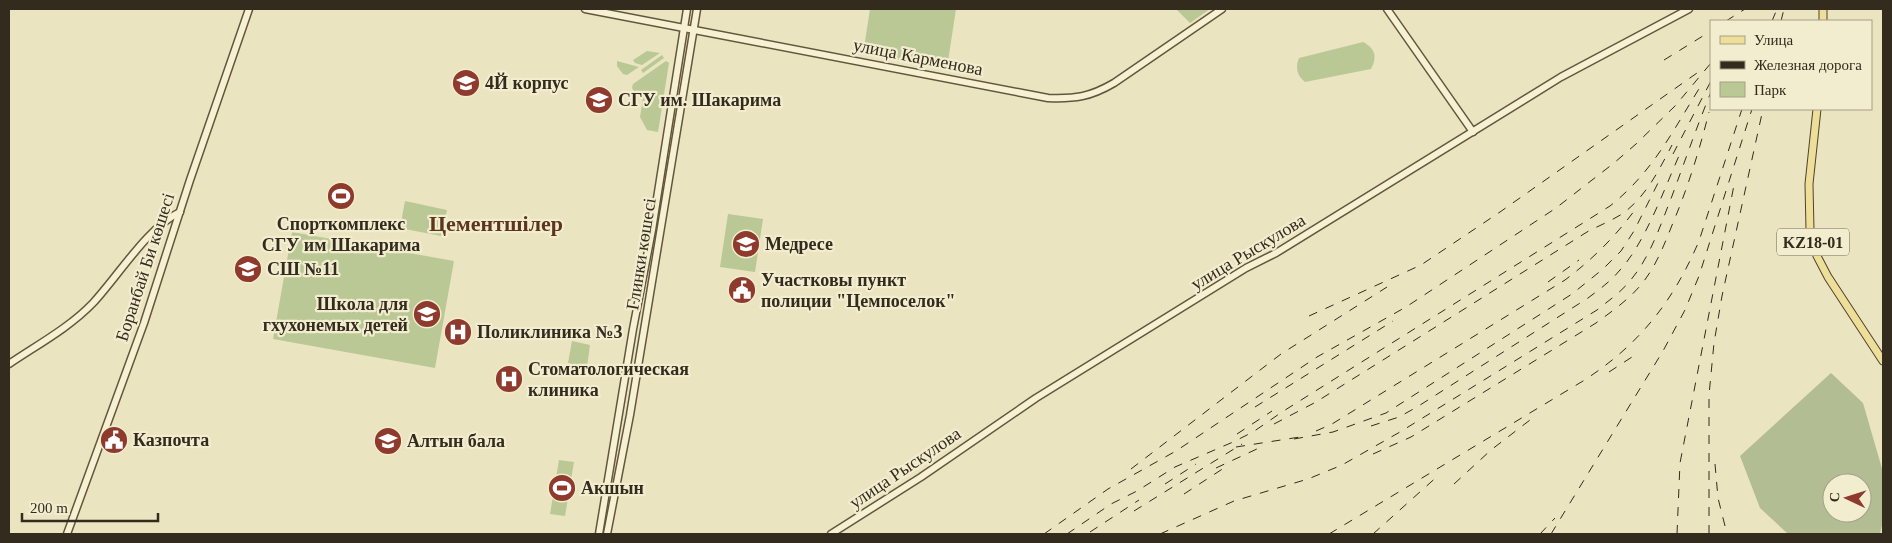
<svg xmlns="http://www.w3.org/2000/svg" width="1892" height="543" font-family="'Times New Roman',serif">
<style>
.green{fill:#bac895}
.cemetery{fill:#b2bd94;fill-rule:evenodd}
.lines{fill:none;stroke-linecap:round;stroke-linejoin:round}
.secondary-casing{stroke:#64563c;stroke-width:9}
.primary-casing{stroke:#50432d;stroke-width:9}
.secondary{stroke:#f6f1d2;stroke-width:6}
.primary{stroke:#eddf99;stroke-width:7}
.rail{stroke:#332b1d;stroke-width:1;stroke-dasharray:9 9;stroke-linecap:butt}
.labels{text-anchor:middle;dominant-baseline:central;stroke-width:4.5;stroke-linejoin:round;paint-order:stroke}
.shield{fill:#f3edcf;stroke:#6d6552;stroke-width:1}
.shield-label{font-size:16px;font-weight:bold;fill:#332b1d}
.street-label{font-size:18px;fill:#332b1d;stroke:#f3edcf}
.poi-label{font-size:18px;font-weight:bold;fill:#332b1d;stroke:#f3edcf;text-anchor:start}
.district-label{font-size:22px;font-weight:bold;fill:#5d351f;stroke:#f3edcf}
</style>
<rect width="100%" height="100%" fill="#ebe4c0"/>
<!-- green -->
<g class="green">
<polygon points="870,9 956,9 947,68 863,54"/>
<polygon points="1176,9 1210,9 1190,23"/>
<path d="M1363,42C1376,49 1377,57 1371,69L1305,82C1297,76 1295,67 1299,58Z"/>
<polygon points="647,51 660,53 642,65 635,63 633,60"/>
<polygon points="662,55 664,58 643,73 641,70"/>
<polygon points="617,61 639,67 627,75 623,74 617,66"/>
<polygon points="666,61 669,63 658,132 647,130 640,117 643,98 637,97 632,88 633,84"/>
<polygon points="405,201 447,210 441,236 400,228"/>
<polygon points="728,214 763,219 755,272 720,267"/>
<polygon points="292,232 454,261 435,368 273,339"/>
<polygon points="572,341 590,345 587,367 568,363"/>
<polygon points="559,460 574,462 565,516 550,514"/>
</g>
<!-- cemetery -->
<path class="cemetery" d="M1831,373L1863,403L1883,472V521L1880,534H1788L1760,508L1740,456ZM1832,483H1862V513H1832Z"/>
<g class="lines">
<defs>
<g id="secondary">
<path d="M585,9L1048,98C1075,99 1090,97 1114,83L1222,9"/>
<polyline points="1387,9 1473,132"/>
<path d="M9,364C37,345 69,328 93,303C119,275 147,228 180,212"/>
<polyline points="67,534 144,323 190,180 249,9"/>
<polyline points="599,534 633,329 652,230 687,9"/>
<polyline points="607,534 630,415 697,9"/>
<polyline points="831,534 921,477 1036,398 1246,268 1276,253 1561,77 1689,9"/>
</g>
<g id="primary">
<polyline points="1823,9 1823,21"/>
<polyline points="1817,109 1809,184 1810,230 1817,256 1828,277 1883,361"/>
</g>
</defs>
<!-- secondary casing -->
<use href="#secondary" class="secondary-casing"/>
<!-- primary casing -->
<use href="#primary" class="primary-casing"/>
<!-- secondary -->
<use href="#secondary" class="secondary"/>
<!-- primary -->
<use href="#primary" class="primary"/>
<!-- rail -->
<g class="rail">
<polyline points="1726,21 1745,9"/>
<polyline points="1772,21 1777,9"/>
<polyline points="1781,21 1784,9"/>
<polyline points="1664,60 1711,31"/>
<polyline points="1673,154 1711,81"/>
<polyline points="1548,282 1579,260"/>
<polyline points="1309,316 1421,265 1500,212 1697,73"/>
<polyline points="1609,372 1632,357"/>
<polyline points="1255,407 1393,321"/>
<path d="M1274,424L1316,402L1587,232C1598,226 1611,221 1622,214C1646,197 1659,170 1672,145"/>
<path d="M1371,426L1399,417L1417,407L1588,298C1600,289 1611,281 1620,270C1646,242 1666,184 1682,149"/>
<path d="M1316,431L1332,424L1565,280C1593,259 1617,235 1637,207"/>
<polyline points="1237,434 1272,411"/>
<polyline points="1294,439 1333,432 1386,413 1572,294 1603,269 1621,251 1634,231 1659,181"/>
<polyline points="1236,447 1300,437"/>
<path d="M1373,454L1411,437L1596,323C1611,312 1627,301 1640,286C1657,266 1665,242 1675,218C1689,184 1700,148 1709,112"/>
<polyline points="1715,464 1718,498 1727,534"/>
<polyline points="1216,468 1259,448"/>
<polyline points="1131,469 1281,354 1387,287"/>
<polyline points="1165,484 1196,464"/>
<polyline points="1454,484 1491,450 1530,420"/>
<polyline points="1184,494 1224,468"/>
<polyline points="1134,511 1242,444"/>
<polyline points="1090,532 1139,500"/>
<polyline points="1044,534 1108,489 1176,451 1317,357 1406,307 1556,208 1614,163 1636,144 1675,106 1711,63"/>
<path d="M1067,534L1111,504L1137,491L1175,467L1233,442L1253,432L1282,412L1610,206C1654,171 1673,130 1702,84"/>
<path d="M1160,534L1234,501L1308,479L1342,465L1400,432L1597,310C1608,301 1620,293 1629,282C1650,258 1660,226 1672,196C1685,161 1697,126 1711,92"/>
<path d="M1329,534L1583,381C1639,345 1673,302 1699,241L1742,109"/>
<polyline points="1373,534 1440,474"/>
<polyline points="1540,534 1555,518"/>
<polyline points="1551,534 1663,351 1685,310 1699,276 1752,109"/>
<polyline points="1677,534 1680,463 1734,185"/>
<polyline points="1709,534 1709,395 1714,343 1722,296 1763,109"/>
</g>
</g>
<!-- icons -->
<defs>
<symbol id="university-disc" viewBox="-11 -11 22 22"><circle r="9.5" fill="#8e3a2d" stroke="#f3edcf"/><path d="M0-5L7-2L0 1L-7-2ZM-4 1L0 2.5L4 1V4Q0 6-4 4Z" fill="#fff"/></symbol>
<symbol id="stadium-disc" viewBox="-11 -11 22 22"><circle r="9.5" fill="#8e3a2d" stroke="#f3edcf"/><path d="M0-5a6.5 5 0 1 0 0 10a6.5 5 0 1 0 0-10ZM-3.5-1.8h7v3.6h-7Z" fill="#fff"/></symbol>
<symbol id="school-disc" viewBox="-11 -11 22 22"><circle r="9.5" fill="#8e3a2d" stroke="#f3edcf"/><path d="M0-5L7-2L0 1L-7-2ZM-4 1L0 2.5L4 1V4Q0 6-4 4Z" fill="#fff"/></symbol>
<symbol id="civic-disc" viewBox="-11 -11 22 22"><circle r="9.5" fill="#8e3a2d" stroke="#f3edcf"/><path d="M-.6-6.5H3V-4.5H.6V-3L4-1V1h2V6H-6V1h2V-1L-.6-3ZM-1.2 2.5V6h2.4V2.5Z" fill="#fff"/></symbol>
<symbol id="hospital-disc" viewBox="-11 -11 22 22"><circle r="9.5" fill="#8e3a2d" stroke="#f3edcf"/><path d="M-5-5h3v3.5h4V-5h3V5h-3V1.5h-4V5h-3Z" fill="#fff"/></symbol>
</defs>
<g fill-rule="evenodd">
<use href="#university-disc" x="450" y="67" width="32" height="32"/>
<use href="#university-disc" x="583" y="84" width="32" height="32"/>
<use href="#stadium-disc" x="325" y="180" width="32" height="32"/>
<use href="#school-disc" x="730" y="228" width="32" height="32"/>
<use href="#school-disc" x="232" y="253" width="32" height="32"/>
<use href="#civic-disc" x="726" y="274" width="32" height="32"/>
<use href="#school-disc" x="411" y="298" width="32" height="32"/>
<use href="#hospital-disc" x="442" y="316" width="32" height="32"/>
<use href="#hospital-disc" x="493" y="363" width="32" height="32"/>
<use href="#civic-disc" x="98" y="424" width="32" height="32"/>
<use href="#school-disc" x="372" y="425" width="32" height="32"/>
<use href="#stadium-disc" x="546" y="472" width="32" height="32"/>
</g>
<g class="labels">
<!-- shield labels -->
<rect class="shield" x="1777" y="228.5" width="72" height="27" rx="4"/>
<g class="shield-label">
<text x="1813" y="242">KZ18-01</text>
</g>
<!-- street labels -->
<g class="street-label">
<text transform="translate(918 57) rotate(11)">улица Карменова</text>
<text transform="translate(1248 252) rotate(-31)">улица Рыскулова</text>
<text transform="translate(641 254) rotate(-81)">Глинки көшесі</text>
<text transform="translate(145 267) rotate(-72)">Боранбай Би көшесі</text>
<text transform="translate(905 468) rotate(-34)">улица Рыскулова</text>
</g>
<!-- poi labels -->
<g class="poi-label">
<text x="485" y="83">4Й корпус</text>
<text x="618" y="100">СГУ им. Шакарима</text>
<text x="341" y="224" text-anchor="middle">Спорткомплекс<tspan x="341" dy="21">СГУ им Шакарима</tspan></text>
<text x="765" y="244">Медресе</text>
<text x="267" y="269">СШ №11</text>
<text x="761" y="280">Участковы пункт<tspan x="761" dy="21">полиции "Цемпоселок"</tspan></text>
<text x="408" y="304" text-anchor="end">Школа для<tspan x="408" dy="21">гхухонемых детей</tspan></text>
<text x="477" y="332">Поликлиника №3</text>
<text x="528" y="369">Стоматологическая<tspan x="528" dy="21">клиника</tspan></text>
<text x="133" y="440">Казпочта</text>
<text x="407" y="441">Алтын бала</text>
<text x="581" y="488">Акшын</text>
</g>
<!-- district labels -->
<g class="district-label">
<text x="496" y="223">Цементшілер</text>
</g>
</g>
<!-- border -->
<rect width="1892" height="543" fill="none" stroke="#332b1d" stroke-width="20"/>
<!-- legend -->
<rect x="1710" y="20" width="162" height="90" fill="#f3edcf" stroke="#a69f88"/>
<rect x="1720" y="36" width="25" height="8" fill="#eddf99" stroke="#a69f88"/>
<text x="1754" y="45" font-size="15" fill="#332b1d">Улица</text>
<rect x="1720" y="61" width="25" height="8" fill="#332b1d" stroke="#a69f88"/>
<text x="1754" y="70" font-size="15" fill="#332b1d">Железная дорога</text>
<rect x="1720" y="82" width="25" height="15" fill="#bac895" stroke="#a69f88"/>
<text x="1754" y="95" font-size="15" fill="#332b1d">Парк</text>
<!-- north arrow -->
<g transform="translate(1847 498) rotate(274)"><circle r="24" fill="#f3edcf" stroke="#a69f88"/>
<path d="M0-4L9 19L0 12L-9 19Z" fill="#8e3a2d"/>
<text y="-8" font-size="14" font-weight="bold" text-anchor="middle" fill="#332b1d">С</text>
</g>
<!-- scale -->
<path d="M22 513v8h136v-8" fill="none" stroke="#332b1d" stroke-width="2.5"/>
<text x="30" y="513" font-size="15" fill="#332b1d" stroke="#f3edcf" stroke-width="4" paint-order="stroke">200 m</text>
</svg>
